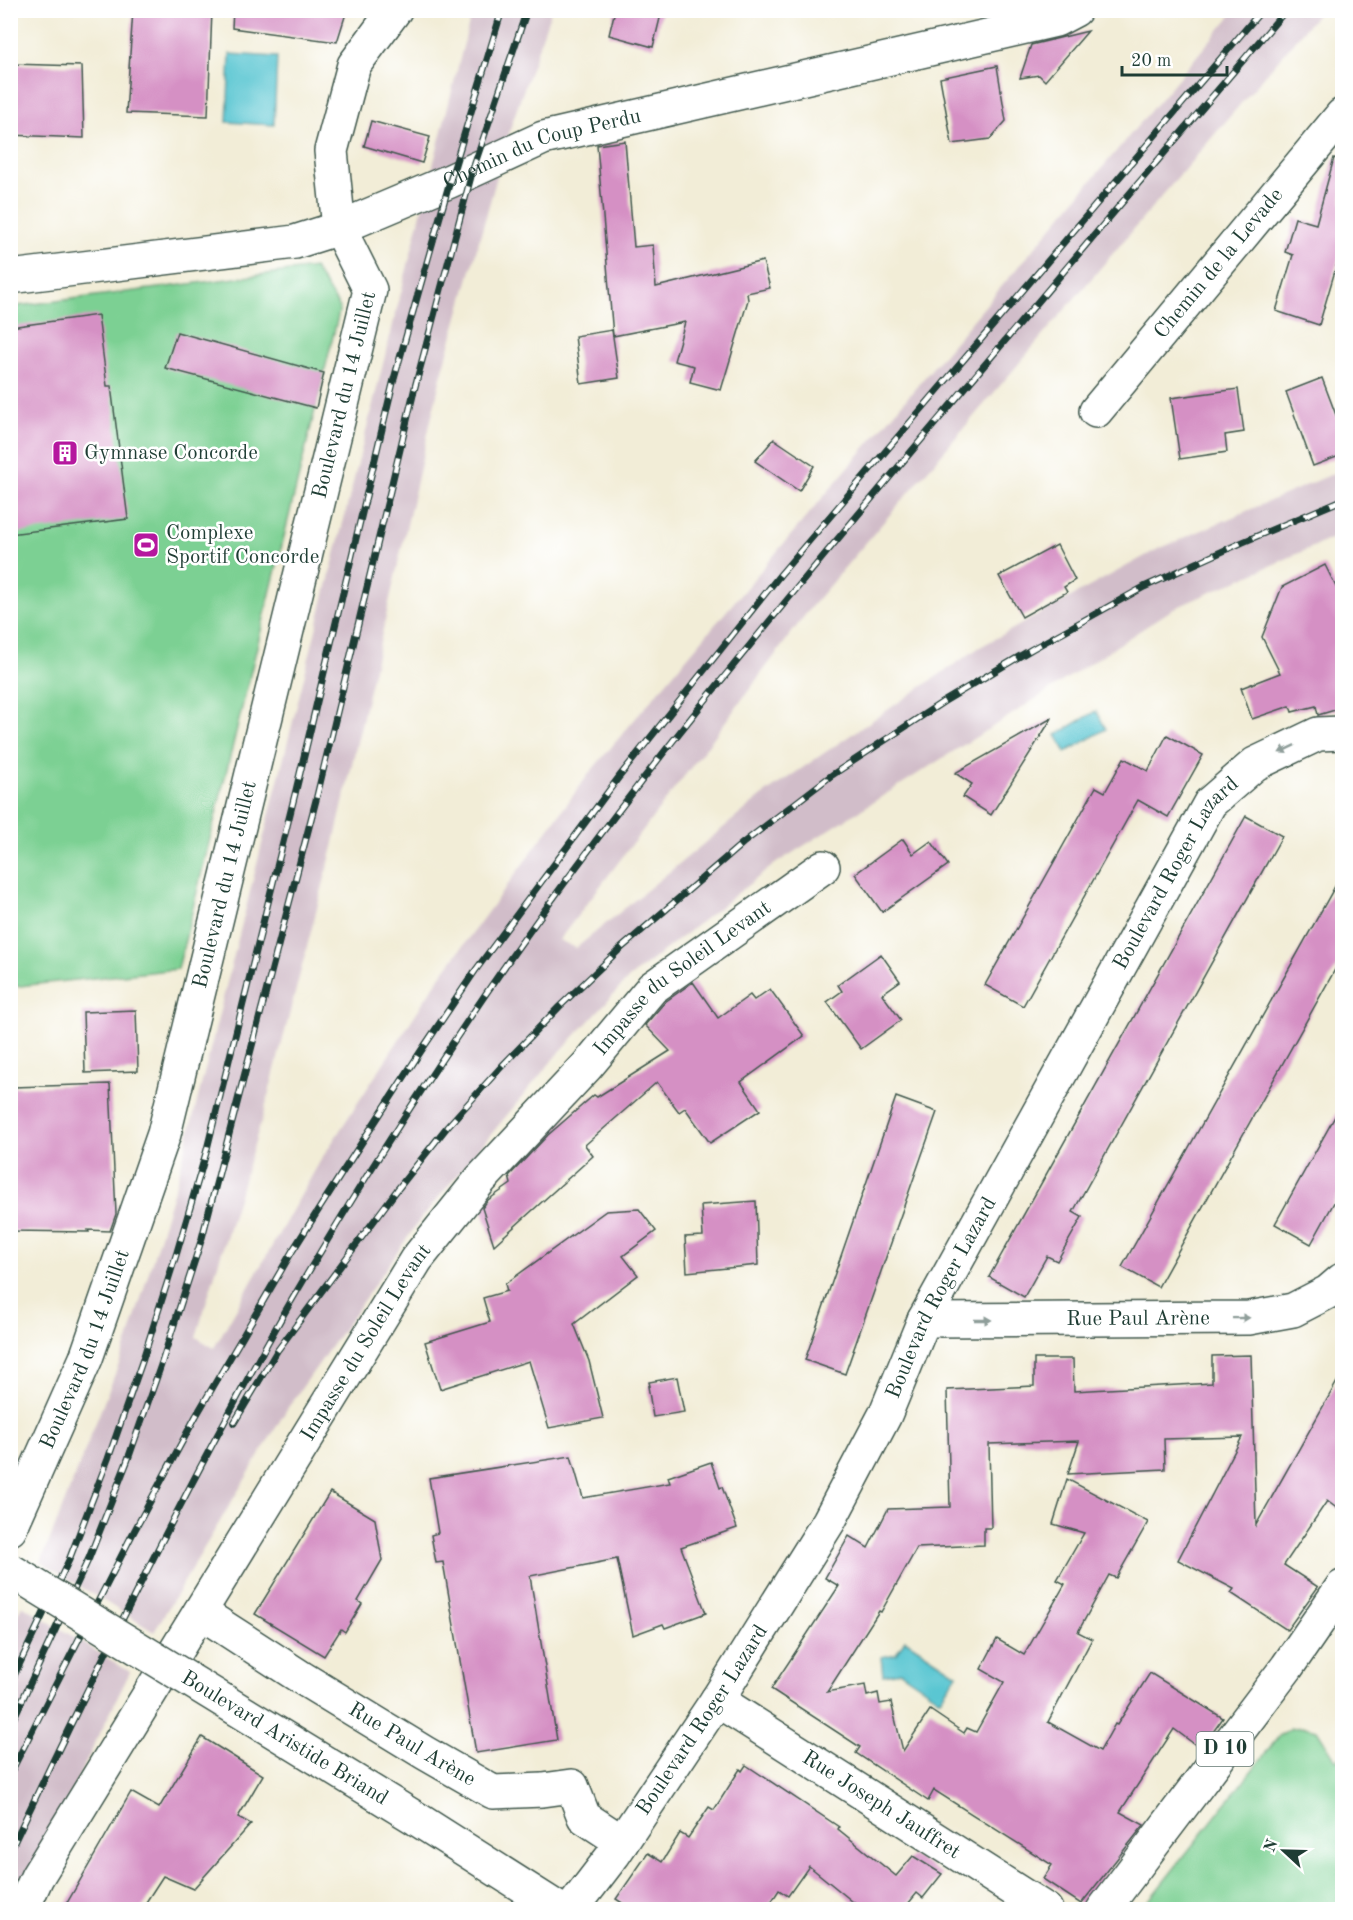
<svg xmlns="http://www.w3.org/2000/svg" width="1353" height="1920" font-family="'Old Standard TT',serif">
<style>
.industrial{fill:#d1bdc9}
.green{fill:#7bd093;stroke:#4d8664;stroke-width:1.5}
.water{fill:#5ac6d2;stroke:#3c8283;stroke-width:1.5}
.building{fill:#d590c4}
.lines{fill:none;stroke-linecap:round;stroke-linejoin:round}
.street-casing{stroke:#3f574c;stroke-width:36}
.primary-casing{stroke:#3f574c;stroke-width:36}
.street{stroke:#fff;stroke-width:33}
.primary{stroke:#fff;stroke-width:33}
.rail-casing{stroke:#1f3d34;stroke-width:7}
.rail{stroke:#fff;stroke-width:4.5;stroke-dasharray:14;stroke-linecap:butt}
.primary-bridge-casing{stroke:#3f574c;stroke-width:36;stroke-linecap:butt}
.primary-bridge{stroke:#fff;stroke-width:33}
.oneway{fill:#8f9e9a}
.labels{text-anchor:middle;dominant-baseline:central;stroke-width:5;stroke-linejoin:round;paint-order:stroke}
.shield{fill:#fff;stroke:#627771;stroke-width:1.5}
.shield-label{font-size:20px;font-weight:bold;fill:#1f3d34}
.street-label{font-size:21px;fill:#1f3d34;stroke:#fff}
.poi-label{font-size:21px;fill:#1f3d34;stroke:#fff;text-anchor:start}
</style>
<rect width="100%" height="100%" fill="#fff"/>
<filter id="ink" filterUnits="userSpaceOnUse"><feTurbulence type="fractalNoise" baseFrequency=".0167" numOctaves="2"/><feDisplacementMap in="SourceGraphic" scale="12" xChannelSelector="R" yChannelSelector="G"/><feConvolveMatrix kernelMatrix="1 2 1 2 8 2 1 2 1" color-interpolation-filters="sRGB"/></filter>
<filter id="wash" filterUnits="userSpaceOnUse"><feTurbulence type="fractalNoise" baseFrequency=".008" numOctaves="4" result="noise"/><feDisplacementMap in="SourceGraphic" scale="24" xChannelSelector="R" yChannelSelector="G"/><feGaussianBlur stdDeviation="1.35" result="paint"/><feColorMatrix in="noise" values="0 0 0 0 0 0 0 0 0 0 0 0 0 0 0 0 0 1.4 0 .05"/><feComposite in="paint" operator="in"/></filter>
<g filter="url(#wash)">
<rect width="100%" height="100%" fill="#f2edd7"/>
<!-- industrial -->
<g class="industrial">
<polygon points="472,11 551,11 512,123 440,381 333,847 264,1112 196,1337 214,1348 322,1158 437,981 591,771 1235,11 1320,11 811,607 708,745 559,940 576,948 767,792 980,647 1156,550 1342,470 1342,534 1173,609 1011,715 775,864 629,978 556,1056 420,1220 287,1409 154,1632 41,1562 128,1341 179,1173"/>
<polygon points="22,1605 130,1672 14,1909 11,1910 10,1630"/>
</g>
<!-- green -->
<g class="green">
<polygon points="314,268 340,308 178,969 11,987 10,307"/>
<polygon points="1305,1727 1317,1730 1336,1760 1342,1755 1342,1909 1142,1909 1280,1735 1291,1728"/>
</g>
<!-- water -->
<g class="water">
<polygon points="230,54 277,57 274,125 227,122"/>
<polygon points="1096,711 1106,729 1066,752 1056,735"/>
<polygon points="905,1640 957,1674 940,1699 900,1672 883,1675 881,1657 896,1654"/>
</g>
<g id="blocks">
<!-- building -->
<g class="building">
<polygon points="133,10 212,10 208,116 126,113"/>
<polygon points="233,10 347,10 337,42 232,28"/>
<polygon points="615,10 662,10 653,47 609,35"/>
<polygon points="1088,31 1045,81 1039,75 1020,78 1031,45"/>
<polygon points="10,64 82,66 84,138 10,135"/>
<polygon points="997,66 1006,121 990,139 952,144 940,78"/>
<polygon points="371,121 430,137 422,163 364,146"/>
<polygon points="625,141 634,247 653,245 656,287 763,261 770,288 747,293 748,300 721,390 690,382 694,366 674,361 685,322 613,336 597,145"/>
<polygon points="1334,158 1342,160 1342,247 1319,325 1276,311 1293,255 1285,252 1295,218 1316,224"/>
<polygon points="98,315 107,386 111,386 128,519 10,534 10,327"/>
<polygon points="612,330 619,378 581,384 575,336"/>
<polygon points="177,332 324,373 316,408 165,368"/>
<polygon points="1322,378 1342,431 1342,455 1313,466 1286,392"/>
<polygon points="1238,389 1244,432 1225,435 1227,452 1180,459 1171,398"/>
<polygon points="774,439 814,466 799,491 755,461"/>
<polygon points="1057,545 1075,580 1064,587 1067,592 1022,617 999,576"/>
<polygon points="1325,565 1342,599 1342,708 1318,715 1316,706 1292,712 1290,706 1252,719 1241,688 1280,673 1262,637 1282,587"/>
<polygon points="1052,718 991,815 963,797 972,784 955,773"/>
<polygon points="1167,735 1203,755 1168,817 1138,800 1023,1006 985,985 1096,787 1105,792 1124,758 1148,771"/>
<polygon points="1246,816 1282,836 1073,1212 1082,1217 1057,1261 1047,1256 1024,1297 989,1277"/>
<polygon points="903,839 913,854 931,841 948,865 882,912 855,874"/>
<polygon points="1342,874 1342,957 1158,1287 1122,1267"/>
<polygon points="881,954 900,981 882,994 901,1020 861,1049 827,1002 842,991 838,985"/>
<polygon points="693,982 718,1018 750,995 754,1000 770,989 804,1036 741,1082 760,1110 710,1143 685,1108 679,1112 657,1082 585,1145 593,1156 494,1245 482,1208 488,1200 511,1184 509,1176 548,1135 594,1095 597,1097 670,1051 645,1025 665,1002"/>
<polygon points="136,1010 138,1071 85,1073 83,1012"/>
<polygon points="110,1084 116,1214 110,1231 88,1230 89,1232 10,1231 13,1087"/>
<polygon points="896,1097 937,1112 845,1374 805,1360"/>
<polygon points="1342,1104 1342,1188 1311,1244 1275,1224"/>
<polygon points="756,1201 758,1265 687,1272 685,1237 703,1236 701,1205"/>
<polygon points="639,1209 656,1231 623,1256 638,1275 574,1324 589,1361 603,1418 549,1428 529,1361 440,1389 425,1342 490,1322 483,1298 507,1291 505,1284 606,1211"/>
<polygon points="1251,1355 1256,1525 1342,1373 1342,1512 1327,1501 1284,1565 1318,1587 1287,1630 1231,1593 1234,1589 1178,1560 1242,1437 1164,1439 1165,1469 1068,1474 1079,1441 989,1444 991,1528 984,1528 984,1545 917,1548 881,1612 879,1611 827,1692 865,1685 867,1696 878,1693 880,1704 891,1702 903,1751 930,1710 964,1733 967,1728 976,1732 1004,1682 981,1669 997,1639 1024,1655 1065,1584 1057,1580 1084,1533 1053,1524 1067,1479 1148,1522 1116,1578 1109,1575 1078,1632 1092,1639 1048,1722 1100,1751 1115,1724 1117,1725 1150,1673 1223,1718 1201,1749 1174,1729 1120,1812 1144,1825 1081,1904 1043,1879 1052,1865 934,1790 928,1801 856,1753 860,1747 771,1689 839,1586 825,1578 849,1536 868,1548 888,1509 950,1507 947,1390 1034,1386 1034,1359 1073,1359 1074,1391 1212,1383 1212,1356"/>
<polygon points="677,1377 684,1412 653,1417 648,1386 650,1386 649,1382"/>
<polygon points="571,1456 583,1498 670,1483 668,1477 711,1462 720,1488 722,1487 737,1528 681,1547 706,1613 665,1628 663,1624 633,1635 617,1559 530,1576 557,1740 476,1753 443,1562 436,1563 431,1535 438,1533 429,1478"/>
<polygon points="330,1492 375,1519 382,1560 358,1601 362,1604 345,1632 341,1629 324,1656 255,1614"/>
<polygon points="202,1737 263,1775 238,1817 251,1824 193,1889 163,1876 141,1910 63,1910 131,1792 159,1808"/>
<polygon points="746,1765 839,1827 838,1829 896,1876 913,1856 942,1874 923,1898 917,1893 903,1910 863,1910 809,1866 788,1896 779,1890 766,1910 633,1910 616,1899 648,1853 662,1862 680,1833 688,1838 709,1807 714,1810 740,1769 742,1771"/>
</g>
</g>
</g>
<g filter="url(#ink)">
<use href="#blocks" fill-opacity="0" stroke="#3f574c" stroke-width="1.5"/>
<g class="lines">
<defs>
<g id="street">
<path id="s1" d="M10,277L295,242L339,228L450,181L543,138L1056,20L1075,10"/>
<path id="s2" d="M1096,411L1342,115"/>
<path id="s3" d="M924,1320L1249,1318L1293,1310L1328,1292L1342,1280"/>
<path id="s4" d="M10,1529L86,1358L164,1134L370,290L339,228L331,151L354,65L395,10"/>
<path id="s5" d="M200,1612L302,1678L425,1753L493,1792L543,1790L572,1786L584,1817L622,1842"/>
<path id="s6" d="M717,1700L1046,1910"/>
<path id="s7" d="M22,1910L37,1877L416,1260L481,1179L587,1066L652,988L823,867"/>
<path id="s8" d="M571,1910L614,1854L717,1700L829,1521L885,1415L924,1320L1210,803L1255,764L1318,734L1342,733"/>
</g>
<g id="primary">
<polyline points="417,1819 560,1910"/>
<polyline points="1103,1910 1287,1667 1342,1587"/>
</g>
</defs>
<!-- street casing -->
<use href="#street" class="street-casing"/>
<!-- primary casing -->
<use href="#primary" class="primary-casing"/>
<!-- street -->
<use href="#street" class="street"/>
<!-- primary -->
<use href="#primary" class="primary"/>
<defs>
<g id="rail">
<polyline points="234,1423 277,1351 397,1190 447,1127 502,1066 559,1007 619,950 743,843 832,775 943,702 1032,649 1144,587 1243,542 1342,500"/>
<polyline points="10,1684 69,1560 108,1459 143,1359 177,1252 206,1153 296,790 394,379 450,181 502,10"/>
<polyline points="10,1726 89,1558 127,1462 161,1365 202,1238 316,800 415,387 473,169 527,10"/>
<polyline points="10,1774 131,1537 196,1416 293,1250 340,1176 421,1051 475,971 619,777 780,575 1262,10"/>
<path d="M10,1851C96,1670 184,1491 282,1317C346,1206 415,1098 487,992C608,815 745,649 883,485C1017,326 1151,168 1286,10"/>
</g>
</defs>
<!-- rail casing -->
<use href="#rail" class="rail-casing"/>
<!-- rail -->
<use href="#rail" class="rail"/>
<defs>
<g id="primary-bridge">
<path id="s9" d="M10,1570L417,1819"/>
</g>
</defs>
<!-- primary-bridge casing -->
<use href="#primary-bridge" class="primary-bridge-casing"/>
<!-- primary-bridge -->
<use href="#primary-bridge" class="primary-bridge"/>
</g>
<!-- one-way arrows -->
<defs><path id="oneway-solid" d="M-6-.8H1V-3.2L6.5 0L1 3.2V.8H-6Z" transform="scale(1.5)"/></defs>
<g class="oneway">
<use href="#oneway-solid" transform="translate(1287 749) rotate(154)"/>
<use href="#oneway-solid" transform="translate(1241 1318) rotate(-1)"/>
<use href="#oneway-solid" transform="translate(983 1320)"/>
</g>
</g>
<!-- icons -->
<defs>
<symbol id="building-square" viewBox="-11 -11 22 22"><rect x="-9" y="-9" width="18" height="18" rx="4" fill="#b5179e" stroke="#fff"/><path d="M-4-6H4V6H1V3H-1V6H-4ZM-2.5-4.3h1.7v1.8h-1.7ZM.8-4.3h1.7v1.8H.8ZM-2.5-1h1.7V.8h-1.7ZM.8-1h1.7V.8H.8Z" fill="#fff"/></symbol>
<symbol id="stadium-square" viewBox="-11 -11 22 22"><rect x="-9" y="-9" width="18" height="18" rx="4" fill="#b5179e" stroke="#fff"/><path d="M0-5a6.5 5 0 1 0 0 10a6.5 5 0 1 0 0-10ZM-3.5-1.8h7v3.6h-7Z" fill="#fff"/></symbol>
</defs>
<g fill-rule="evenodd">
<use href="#building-square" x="50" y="438" width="30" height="30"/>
<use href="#stadium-square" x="131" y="530" width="30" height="30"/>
</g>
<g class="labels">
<!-- shield labels -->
<rect class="shield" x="1196.5" y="1732" width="57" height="34" rx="4.5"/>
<g class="shield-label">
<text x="1225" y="1749">D 10</text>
</g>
<!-- street labels -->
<g class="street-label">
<text stroke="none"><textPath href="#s1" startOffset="552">Chemin du Coup Perdu</textPath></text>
<text stroke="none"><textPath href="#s2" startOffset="192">Chemin de la Levade</textPath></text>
<text stroke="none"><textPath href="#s4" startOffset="1185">Boulevard du 14 Juillet</textPath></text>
<text stroke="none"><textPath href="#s8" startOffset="1203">Boulevard Roger Lazard</textPath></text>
<text stroke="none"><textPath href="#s4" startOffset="681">Boulevard du 14 Juillet</textPath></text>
<text stroke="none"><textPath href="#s7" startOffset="1150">Impasse du Soleil Levant</textPath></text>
<text stroke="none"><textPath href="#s8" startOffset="717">Boulevard Roger Lazard</textPath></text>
<text stroke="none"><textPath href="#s3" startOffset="214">Rue Paul Arène</textPath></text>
<text stroke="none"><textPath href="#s7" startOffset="664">Impasse du Soleil Levant</textPath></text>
<text stroke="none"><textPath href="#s4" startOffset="195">Boulevard du 14 Juillet</textPath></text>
<text stroke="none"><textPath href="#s8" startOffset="231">Boulevard Roger Lazard</textPath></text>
<text stroke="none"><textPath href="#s9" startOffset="322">Boulevard Aristide Briand</textPath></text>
<text stroke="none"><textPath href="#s5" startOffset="250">Rue Paul Arène</textPath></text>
<text stroke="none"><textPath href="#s6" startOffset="195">Rue Joseph Jauffret</textPath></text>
</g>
<!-- poi labels -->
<g class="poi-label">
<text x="84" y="453">Gymnase Concorde</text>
<text x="166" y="533">Complexe<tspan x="166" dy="24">Sportif Concorde</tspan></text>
</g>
</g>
<!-- margin -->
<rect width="1353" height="1920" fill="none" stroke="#fff" stroke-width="36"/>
<!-- north arrow -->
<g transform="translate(1284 1851) rotate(292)" stroke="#ffffff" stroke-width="4.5" paint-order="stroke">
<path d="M0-4.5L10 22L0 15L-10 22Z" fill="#1f3d34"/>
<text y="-9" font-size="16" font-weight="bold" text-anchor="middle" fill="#1f3d34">N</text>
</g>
<!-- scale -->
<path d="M1122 66v9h105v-9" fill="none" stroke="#1f3d34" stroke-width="3"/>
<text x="1131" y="66" font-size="18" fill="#1f3d34" stroke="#ffffff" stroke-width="4.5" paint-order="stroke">20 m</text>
</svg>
